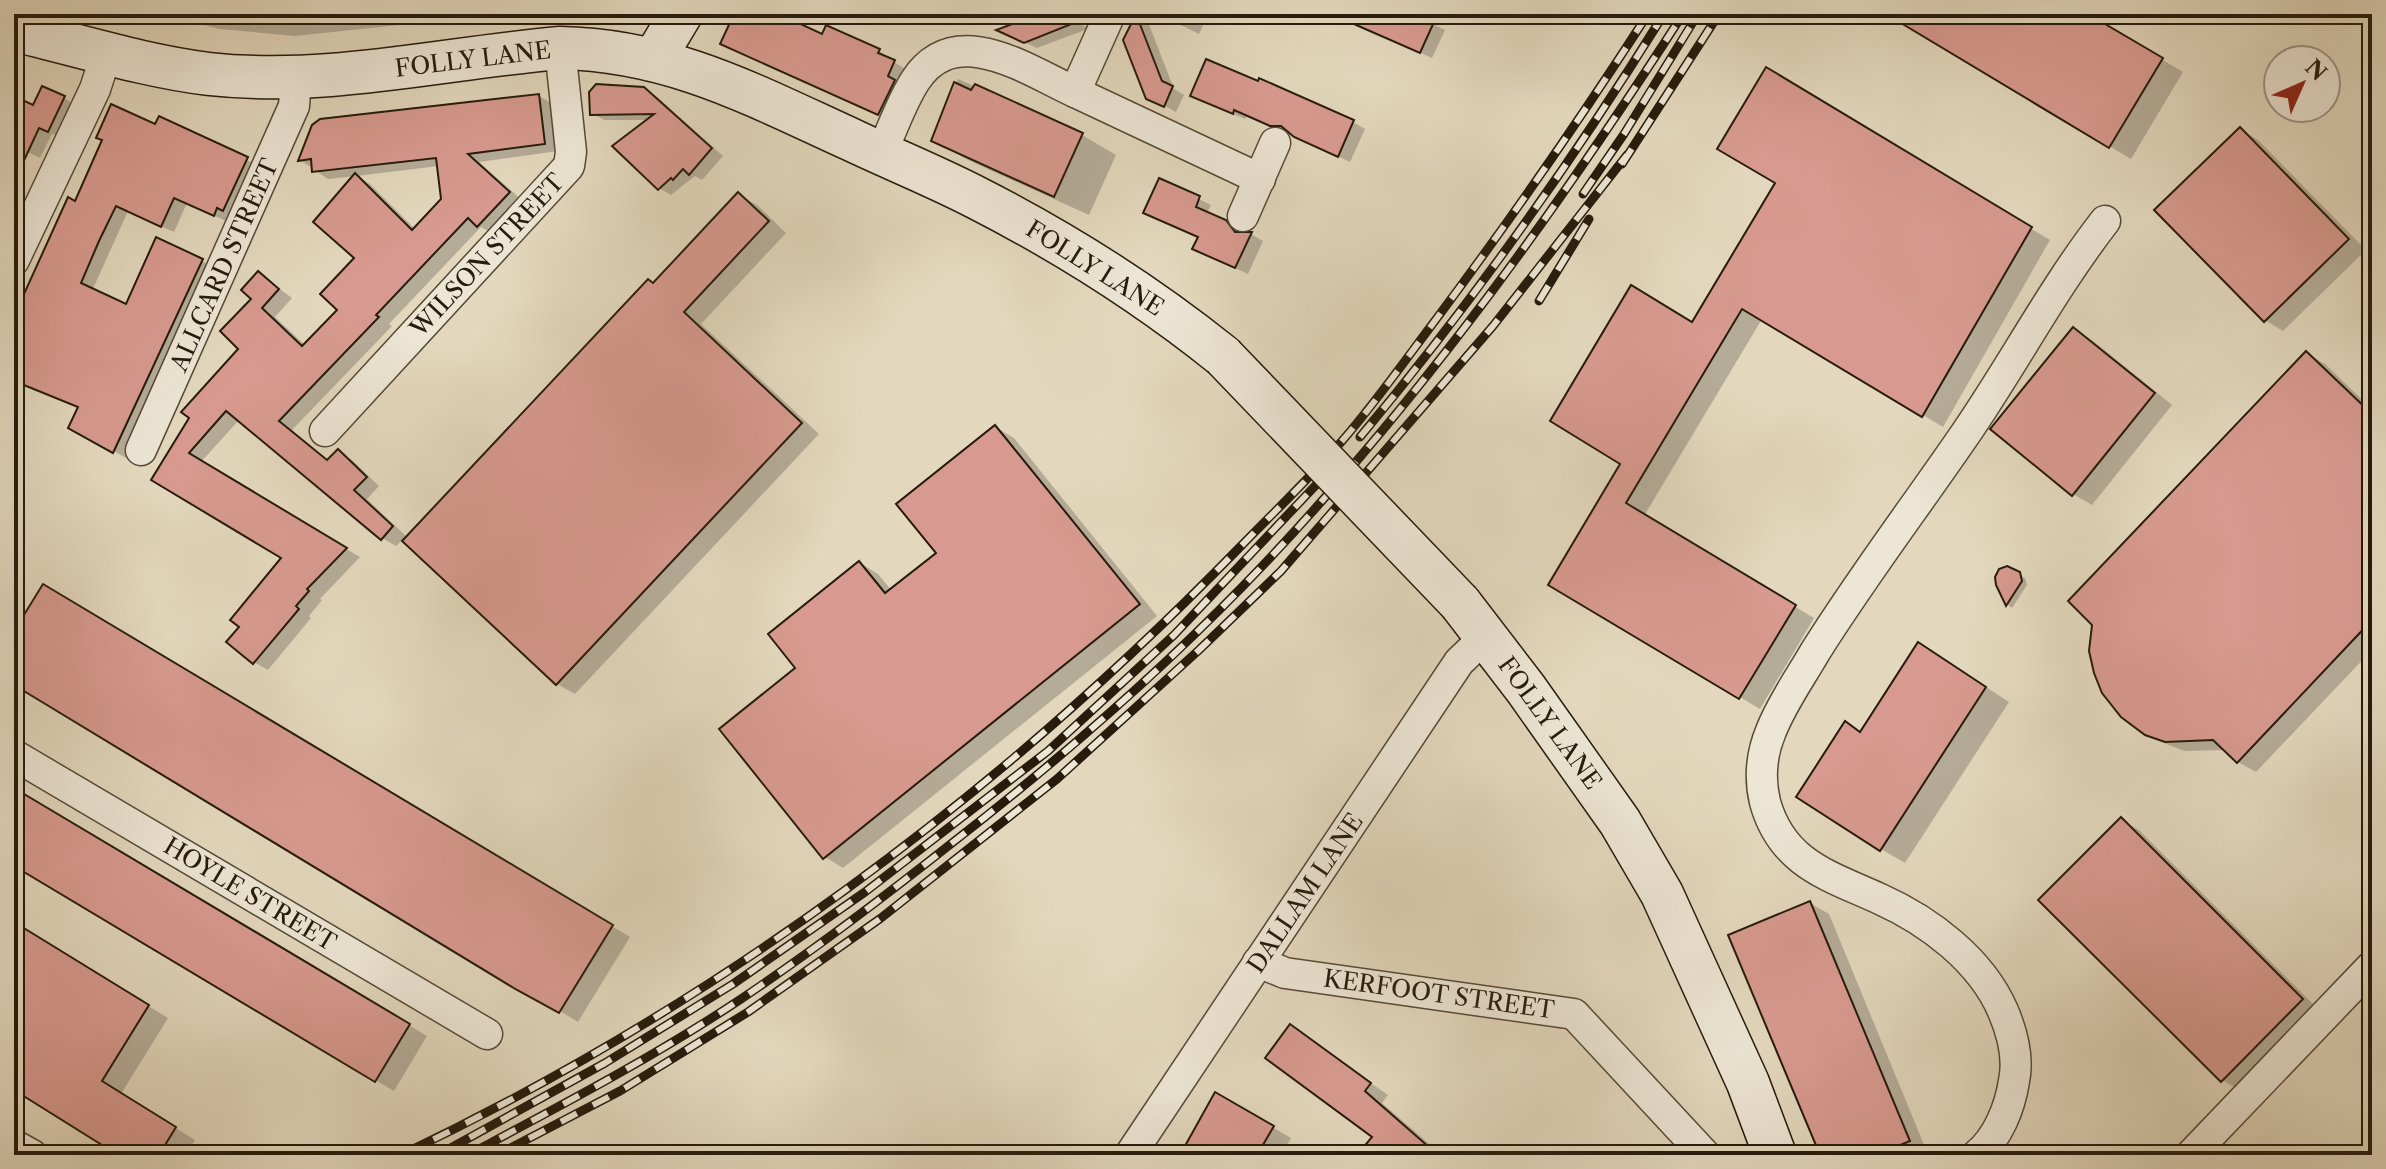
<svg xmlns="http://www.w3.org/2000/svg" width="2386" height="1169" font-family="'Libre Caslon Text',serif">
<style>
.shadow{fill:#0003;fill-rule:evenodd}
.building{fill:#d89a90;stroke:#261b0c;stroke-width:2}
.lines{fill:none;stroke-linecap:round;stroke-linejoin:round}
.street-casing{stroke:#554a38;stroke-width:33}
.secondary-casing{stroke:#261b0c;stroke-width:45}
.street{stroke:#ede6d5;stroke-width:30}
.secondary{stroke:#ede6d5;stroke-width:42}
.rail-casing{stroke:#261b0c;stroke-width:9}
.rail{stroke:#ede6d5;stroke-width:6;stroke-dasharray:18;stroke-linecap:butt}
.secondary-bridge-casing{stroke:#261b0c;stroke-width:45;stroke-linecap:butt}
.secondary-bridge{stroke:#ede6d5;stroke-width:42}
.labels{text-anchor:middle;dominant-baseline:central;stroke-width:6;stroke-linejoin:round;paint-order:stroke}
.street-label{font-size:24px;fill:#261b0c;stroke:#ede6d5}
</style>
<rect width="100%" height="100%" fill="#e3d8be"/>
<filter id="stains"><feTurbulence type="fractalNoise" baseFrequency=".0025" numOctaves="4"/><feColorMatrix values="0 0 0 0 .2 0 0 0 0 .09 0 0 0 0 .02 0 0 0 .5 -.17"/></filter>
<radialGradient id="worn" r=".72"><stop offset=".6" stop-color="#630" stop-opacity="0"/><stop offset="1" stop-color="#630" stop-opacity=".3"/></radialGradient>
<!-- shadow -->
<g class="shadow">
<polygon points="159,14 484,14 484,16 295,36 220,29"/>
<polygon points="736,14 776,14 823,37 879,51 891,58 890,60 906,69 891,120 735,50"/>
<polygon points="909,14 931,14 927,23"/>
<polygon points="1045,14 1088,14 1082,25 1085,27 1093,14 1107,14 1101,24 1037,48 1011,36"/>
<polygon points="1158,14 1208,14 1199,34"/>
<polygon points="1334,14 1412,14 1445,30 1432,58"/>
<polygon points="1890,14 2086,14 2183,72 2131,159"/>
<polygon points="1137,16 1148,22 1174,89 1184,95 1176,112 1156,101"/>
<polygon points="1767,70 2050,240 1943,427 1762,319 1644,516 1814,618 1760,709 1550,584 1623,463 1693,324 1778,183"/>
<polygon points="958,79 1082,135 1116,155 1089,215 968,160 934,140"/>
<polygon points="643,89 656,96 723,156 702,180 695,176 671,195 659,188 650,120 604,120 592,113"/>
<path d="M539,96L553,104L558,151L479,162L523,201L492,233L481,227L389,324L392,326L292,430L329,461L338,452L352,460L379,486L367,499L408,538L739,195L757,205L786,233L701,324L819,434L575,694L557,684L403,539L396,546L382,538L239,420L201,462L360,557L320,599L322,600L309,616L311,618L268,670L254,662L242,626L284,558L154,480L240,349L258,273L292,298L275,317L305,345L339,309L357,258L356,176L328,179L300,160ZM439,166L443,199L415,229L370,184L356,176Z"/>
<polygon points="14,98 34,107 64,98 76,105 60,137 52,134 40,158 14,145"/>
<polygon points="1204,102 1353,122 1365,129 1350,162 1309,143 1291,132 1284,132 1247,116 1245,119"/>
<polygon points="160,119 259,166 226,221 187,203 174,232 128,211 92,291 127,306 202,261 214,268 126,458 71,427 80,408 14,380 14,321 76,203 156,127"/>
<polygon points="2240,129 2258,140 2366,250 2283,331 2265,320"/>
<polygon points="1160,180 1211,205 1207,214 1240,241 1243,239 1234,227 1241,234 1251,234 1263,241 1248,274 1207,255 1199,237"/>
<polygon points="2074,329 2092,340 2172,405 2092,505 2073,494"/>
<polygon points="2306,353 2325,364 2372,409 2372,650 2256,772 2238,762 2226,750 2185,751 2166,744 2146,733"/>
<polygon points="995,427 1014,438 1157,616 843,868 825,857 798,668 860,563 878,574 892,591 939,553"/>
<polygon points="2007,569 2025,578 2027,585 2012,608 2008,605 1998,584"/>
<polygon points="43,587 630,937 578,1022 14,682 14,635"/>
<polygon points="1943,659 2009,702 1905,863 1881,849 1862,733"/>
<polygon points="16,791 427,1036 394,1091 14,864"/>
<polygon points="2121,820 2139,830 2320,1011 2241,1091 2222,1080"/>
<polygon points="1810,903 1829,914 1927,1152 1919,1155 1822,1155"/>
<polygon points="14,924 168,1018 121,1094 195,1140 186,1155 122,1155 25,1094 22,1099 14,1094"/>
<polygon points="1291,1027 1388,1095 1382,1103 1442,1155 1359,1155 1375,1136"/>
<polygon points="1216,1095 1291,1138 1281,1155 1204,1155"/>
<polygon points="1471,1147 1486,1155 1466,1155"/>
</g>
<!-- building -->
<g class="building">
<polygon points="734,14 779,14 822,34 826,25 880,49 878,53 895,60 888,76 895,80 878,115 720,44"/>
<polygon points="1039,14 1090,14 1089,17 1024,43 996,30"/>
<polygon points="1136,14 1162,81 1173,86 1164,107 1146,99 1123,40"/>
<polygon points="1331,14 1417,14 1434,22 1420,53"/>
<polygon points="1886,14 2088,14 2163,58 2109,148"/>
<polygon points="1206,59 1258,81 1259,78 1354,120 1338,157 1294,137 1281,126 1270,126 1234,110 1233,114 1190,96"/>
<polygon points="1766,67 2032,227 1922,417 1742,309 1626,503 1796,605 1739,699 1548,585 1620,464 1550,421 1631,285 1692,322 1775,183 1717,149"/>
<polygon points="954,82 971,90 975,84 1083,133 1054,197 931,141"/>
<polygon points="596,84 644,87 712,148 689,175 683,169 673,180 671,178 658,190 612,146 654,114 590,115 589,92"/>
<polygon points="42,86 65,96 48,132 39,128 14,182 14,96 33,105"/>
<polygon points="539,94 545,144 468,154 510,192 477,227 468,218 376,315 379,317 279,421 327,460 338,449 367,477 354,490 393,526 381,540 226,411 189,453 347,548 307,589 309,591 296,606 299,609 253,664 226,642 239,627 230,620 281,558 151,480 189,418 181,412 238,349 220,331 251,299 241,290 258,271 279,289 262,308 302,346 337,310 320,294 354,258 313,222 355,173 412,230 441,199 436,158 312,172 311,159 298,161 312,125 320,119"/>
<polygon points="111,104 155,124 159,116 248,157 223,211 217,208 214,216 174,198 161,227 116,206 99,241 81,283 126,304 156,237 203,259 113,453 68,428 78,407 14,381 14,316 68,197 75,201 102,140 96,138"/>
<polygon points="2240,127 2349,239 2264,322 2154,210"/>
<polygon points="1159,178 1200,196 1196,207 1226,220 1235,232 1252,232 1235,268 1192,249 1198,237 1143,213"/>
<polygon points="738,192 769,221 684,312 802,423 556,685 402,541 648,279 653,283"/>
<polygon points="2073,327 2155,393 2072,496 1990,429"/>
<polygon points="2306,351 2372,414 2372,620 2237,763 2213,740 2165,742 2145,735 2121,717 2102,693 2094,673 2089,651 2092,625 2068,601"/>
<polygon points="995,425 1140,604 823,859 719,729 795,668 768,634 859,561 885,593 936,553 896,504"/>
<polygon points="2007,566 2020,572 2022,581 2006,606 1996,585 1995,577 1999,569"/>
<polygon points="43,584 613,925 559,1013 517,990 14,685 14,631"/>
<polygon points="1918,642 1986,687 1880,851 1796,797 1845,721 1860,732"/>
<polygon points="14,788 410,1024 375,1082 14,866"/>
<polygon points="2121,817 2303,999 2221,1082 2038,900"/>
<polygon points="1810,901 1910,1141 1877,1155 1820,1155 1728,935"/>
<polygon points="14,922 149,1005 102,1081 176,1127 159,1155 118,1155 14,1090"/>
<polygon points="1290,1024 1371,1083 1365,1091 1438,1155 1357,1155 1372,1137 1265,1058"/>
<polygon points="1215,1092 1274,1126 1257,1155 1200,1155 1185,1146"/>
</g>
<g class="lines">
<defs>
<g id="street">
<polyline points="1075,92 1260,179"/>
<path d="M881,154C892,130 901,103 915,81C955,19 1027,70 1075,92L1110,14"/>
<polyline points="1243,216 1275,143"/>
<polyline points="14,260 95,89 107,52"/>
<polyline points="325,431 569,166 571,152 560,48"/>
<polyline points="141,450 294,106 296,77"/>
<polyline points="14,755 487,1034"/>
<polyline points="1258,962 1285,973 1574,1014 1705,1155"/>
<polyline points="14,1145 32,1155"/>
<polyline points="1130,1155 1459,662 1486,636"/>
<path d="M1977,1155C1998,1138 2010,1107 2014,1081C2019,1057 2012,1032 2003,1011C1981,960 1929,921 1880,899C1830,876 1782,864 1765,802C1759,777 1761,755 1771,731C1782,703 1800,678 1815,652C1862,577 1916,506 1966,433C2014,363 2053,288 2105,221"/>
<polyline points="2191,1155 2372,966"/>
</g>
<g id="secondary">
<path d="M14,30C78,45 144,66 209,74C327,87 443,58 560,48C671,50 753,95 852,140C894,160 937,177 979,199C1065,243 1147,295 1223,356"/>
<polyline points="654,59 681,14"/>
<polyline points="1460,603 1526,689 1620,822 1662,894 1748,1083 1775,1155"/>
</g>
</defs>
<!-- street casing -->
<use href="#street" class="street-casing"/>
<!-- secondary casing -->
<use href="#secondary" class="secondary-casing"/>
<!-- street -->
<use href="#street" class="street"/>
<!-- secondary -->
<use href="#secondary" class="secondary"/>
<defs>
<g id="rail">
<polyline points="1622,164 1719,14"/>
<polyline points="1583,194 1624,134 1698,14"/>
<polyline points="1539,301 1589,219"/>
<path d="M1360,437C1472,303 1572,162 1664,14"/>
<path d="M401,1155C715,1006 999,795 1240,547C1274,512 1310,478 1342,441C1376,402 1406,359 1437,318C1511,219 1581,118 1648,14"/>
<polyline points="438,1155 605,1063 733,984 865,892 1048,751 1174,635 1333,467"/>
<path d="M468,1155C560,1106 654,1057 741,999C814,950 884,897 952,843C1064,756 1171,663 1268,560C1425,393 1559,207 1683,14"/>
<polyline points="497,1155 620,1091 748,1012 881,918 1057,779 1199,650 1281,571 1493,326 1627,155"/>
</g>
</defs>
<!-- rail casing -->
<use href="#rail" class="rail-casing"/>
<!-- rail -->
<use href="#rail" class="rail"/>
<defs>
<polyline id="secondary-bridge" points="1223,356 1460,603"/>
</defs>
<!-- secondary-bridge casing -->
<use href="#secondary-bridge" class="secondary-bridge-casing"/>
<!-- secondary-bridge -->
<use href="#secondary-bridge" class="secondary-bridge"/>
</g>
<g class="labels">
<!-- street labels -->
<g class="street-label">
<text transform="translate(473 59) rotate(-7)">FOLLY LANE</text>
<text transform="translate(487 255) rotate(-47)">WILSON STREET</text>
<text transform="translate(224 265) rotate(-66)">ALLCARD STREET</text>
<text transform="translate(1095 268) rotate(32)">FOLLY LANE</text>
<text transform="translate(1550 723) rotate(54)">FOLLY LANE</text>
<text transform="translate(1305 893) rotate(-56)">DALLAM LANE</text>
<text transform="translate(250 894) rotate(31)">HOYLE STREET</text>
<text transform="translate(1439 994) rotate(8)">KERFOOT STREET</text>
</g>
</g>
<!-- margin -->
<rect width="2386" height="1169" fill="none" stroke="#e3d8be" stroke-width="48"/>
<rect x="16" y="16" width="2354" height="1137" fill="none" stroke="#261b0c" stroke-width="4"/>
<rect x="24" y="24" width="2338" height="1121" fill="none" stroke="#261b0c" stroke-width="2"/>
<!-- north arrow -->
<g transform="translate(2302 84) rotate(45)"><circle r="38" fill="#ede6d5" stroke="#9d9585" stroke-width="2"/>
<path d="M0-6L14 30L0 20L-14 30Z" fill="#8f2418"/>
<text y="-12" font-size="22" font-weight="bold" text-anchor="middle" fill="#261b0c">N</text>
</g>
<rect width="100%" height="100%" filter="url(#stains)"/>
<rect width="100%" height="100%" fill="url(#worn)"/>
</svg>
